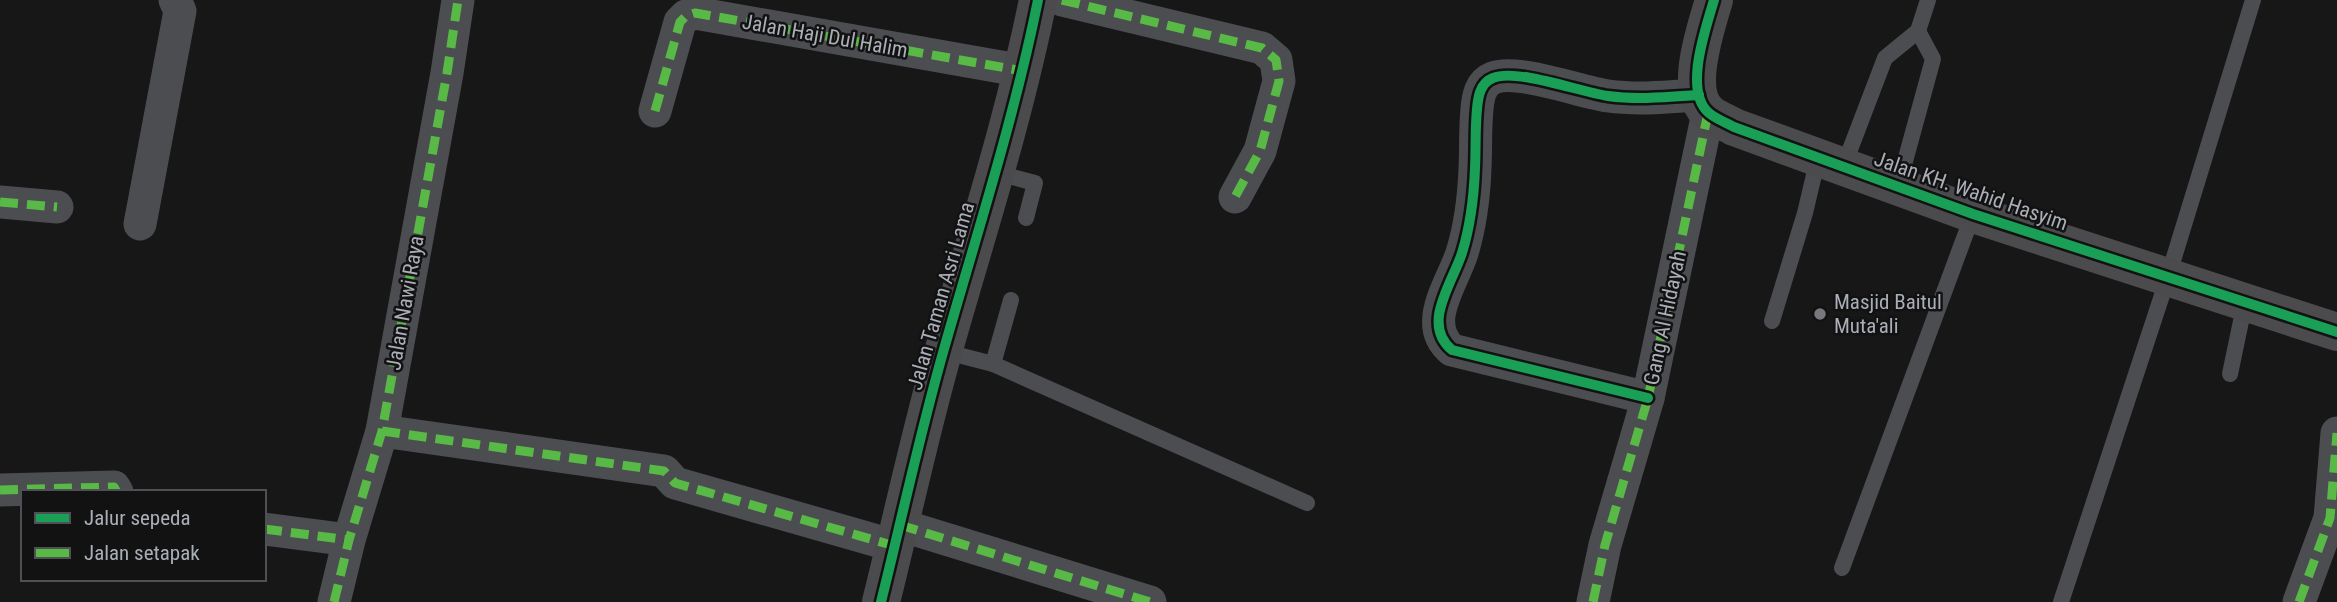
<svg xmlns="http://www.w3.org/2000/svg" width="2337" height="602" font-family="'Roboto Condensed',sans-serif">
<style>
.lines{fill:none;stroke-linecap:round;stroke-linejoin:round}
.lane{stroke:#4c4d50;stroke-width:16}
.street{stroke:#4c4d50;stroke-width:33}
.secondary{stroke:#4b4b4e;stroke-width:38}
.quiet{stroke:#58b947;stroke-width:9;stroke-dasharray:18 9;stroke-linecap:butt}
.cycleway-casing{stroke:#121213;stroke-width:15}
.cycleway{stroke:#1a9f57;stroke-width:10}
.poi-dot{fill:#77797f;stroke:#121213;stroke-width:2.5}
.labels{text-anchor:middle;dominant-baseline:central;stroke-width:5;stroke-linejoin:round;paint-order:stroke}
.street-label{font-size:21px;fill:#aaaeb7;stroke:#121213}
.poi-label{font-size:21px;fill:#aaaeb7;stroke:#121213;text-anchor:start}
</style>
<rect width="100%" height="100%" fill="#171718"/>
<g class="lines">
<!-- lane -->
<g class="lane">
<polyline points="1843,168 1885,58 1918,31 1928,0"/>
<polyline points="997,173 1035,183 1026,218"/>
<polyline points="1898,187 1933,59 1918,31"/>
<polyline points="1772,321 1805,213 1818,158"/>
<polyline points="943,351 993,364 1307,503"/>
<polyline points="993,364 1011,300"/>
<polyline points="2230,374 2245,302"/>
<polyline points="1842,568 1973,214"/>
<polyline points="2061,602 2168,277 2253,0"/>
</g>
<!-- street -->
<g class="street">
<polyline points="1062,0 1262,48 1276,60 1279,81 1260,151 1235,197"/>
<polyline points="655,111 680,22 686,16 695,13 1023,71"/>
<polyline points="0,202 57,207"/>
<polyline points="140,224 180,11 175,0"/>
<path d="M1648,398L1452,350C1421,324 1452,284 1462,253C1470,227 1474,195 1475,168C1476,149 1475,129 1477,109C1478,97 1480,83 1493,78C1516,68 1580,92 1608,96C1638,100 1668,97 1699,95"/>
<polyline points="382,431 664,471 675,483 895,546"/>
<polyline points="0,490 114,487 117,492"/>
<polyline points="900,525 1150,602"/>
<polyline points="264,529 349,540"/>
<polyline points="334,602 349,540 382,431 447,73 458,0"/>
<polyline points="1593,602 1605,545 1648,398 1708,113"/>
<polyline points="2299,602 2330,518 2337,433"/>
</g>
<!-- secondary -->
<g class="secondary">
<path d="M1714,0C1706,28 1683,91 1709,113C1716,119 1727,123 1734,127L1973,214L2337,332"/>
<path d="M881,602C902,518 920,433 944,349C977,233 1014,119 1038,0"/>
</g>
<!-- quiet -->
<g class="quiet">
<polyline points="1062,0 1262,48 1276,60 1279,81 1260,151 1235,197"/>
<polyline points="655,111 680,22 686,16 695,13 1023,71"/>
<polyline points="0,202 57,207"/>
<polyline points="382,431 664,471 675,483 895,546"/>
<polyline points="0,490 114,487 117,492"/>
<polyline points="900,525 1150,602"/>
<polyline points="264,529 349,540"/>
<polyline points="334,602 349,540 382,431 447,73 458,0"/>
<polyline points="1593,602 1605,545 1648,398 1708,113"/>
<polyline points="2299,602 2330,518 2337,433"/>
</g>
<defs>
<g id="cycleway">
<path d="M1714,0C1706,28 1683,91 1709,113C1716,119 1727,123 1734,127L1973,214L2337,332"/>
<path d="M1648,398L1452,350C1421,324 1452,284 1462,253C1470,227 1474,195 1475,168C1476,149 1475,129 1477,109C1478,97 1480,83 1493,78C1516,68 1580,92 1608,96C1638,100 1668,97 1699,95"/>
<path d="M881,602C902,518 920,433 944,349C977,233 1014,119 1038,0"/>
</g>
</defs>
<!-- cycleway casing -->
<use href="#cycleway" class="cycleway-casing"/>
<!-- cycleway -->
<use href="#cycleway" class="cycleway"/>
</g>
<!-- markers -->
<circle class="poi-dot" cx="1820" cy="314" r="7"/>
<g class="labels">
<!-- street labels -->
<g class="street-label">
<text transform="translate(825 36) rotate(10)">Jalan Haji Dul Halim</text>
<text transform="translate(1971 191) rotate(19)">Jalan KH. Wahid Hasyim</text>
<text transform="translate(941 296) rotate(-74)">Jalan Taman Asri Lama</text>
<text transform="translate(405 303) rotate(-80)">Jalan Nawi Raya</text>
<text transform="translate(1665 318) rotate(-78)">Gang Al Hidayah</text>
</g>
<!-- poi labels -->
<g class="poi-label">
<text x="1834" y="302">Masjid Baitul<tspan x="1834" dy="24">Muta'ali</tspan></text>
</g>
</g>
<!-- legend -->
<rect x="21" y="490" width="245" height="91" fill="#121213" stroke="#4f5055" stroke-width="2"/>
<rect x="35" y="513" width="35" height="10" fill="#1a9f57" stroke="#4f5055" stroke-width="2"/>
<text x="84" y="525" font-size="21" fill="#aaaeb7">Jalur sepeda</text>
<rect x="35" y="548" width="35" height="10" fill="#58b947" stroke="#4f5055" stroke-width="2"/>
<text x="84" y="560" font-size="21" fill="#aaaeb7">Jalan setapak</text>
</svg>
